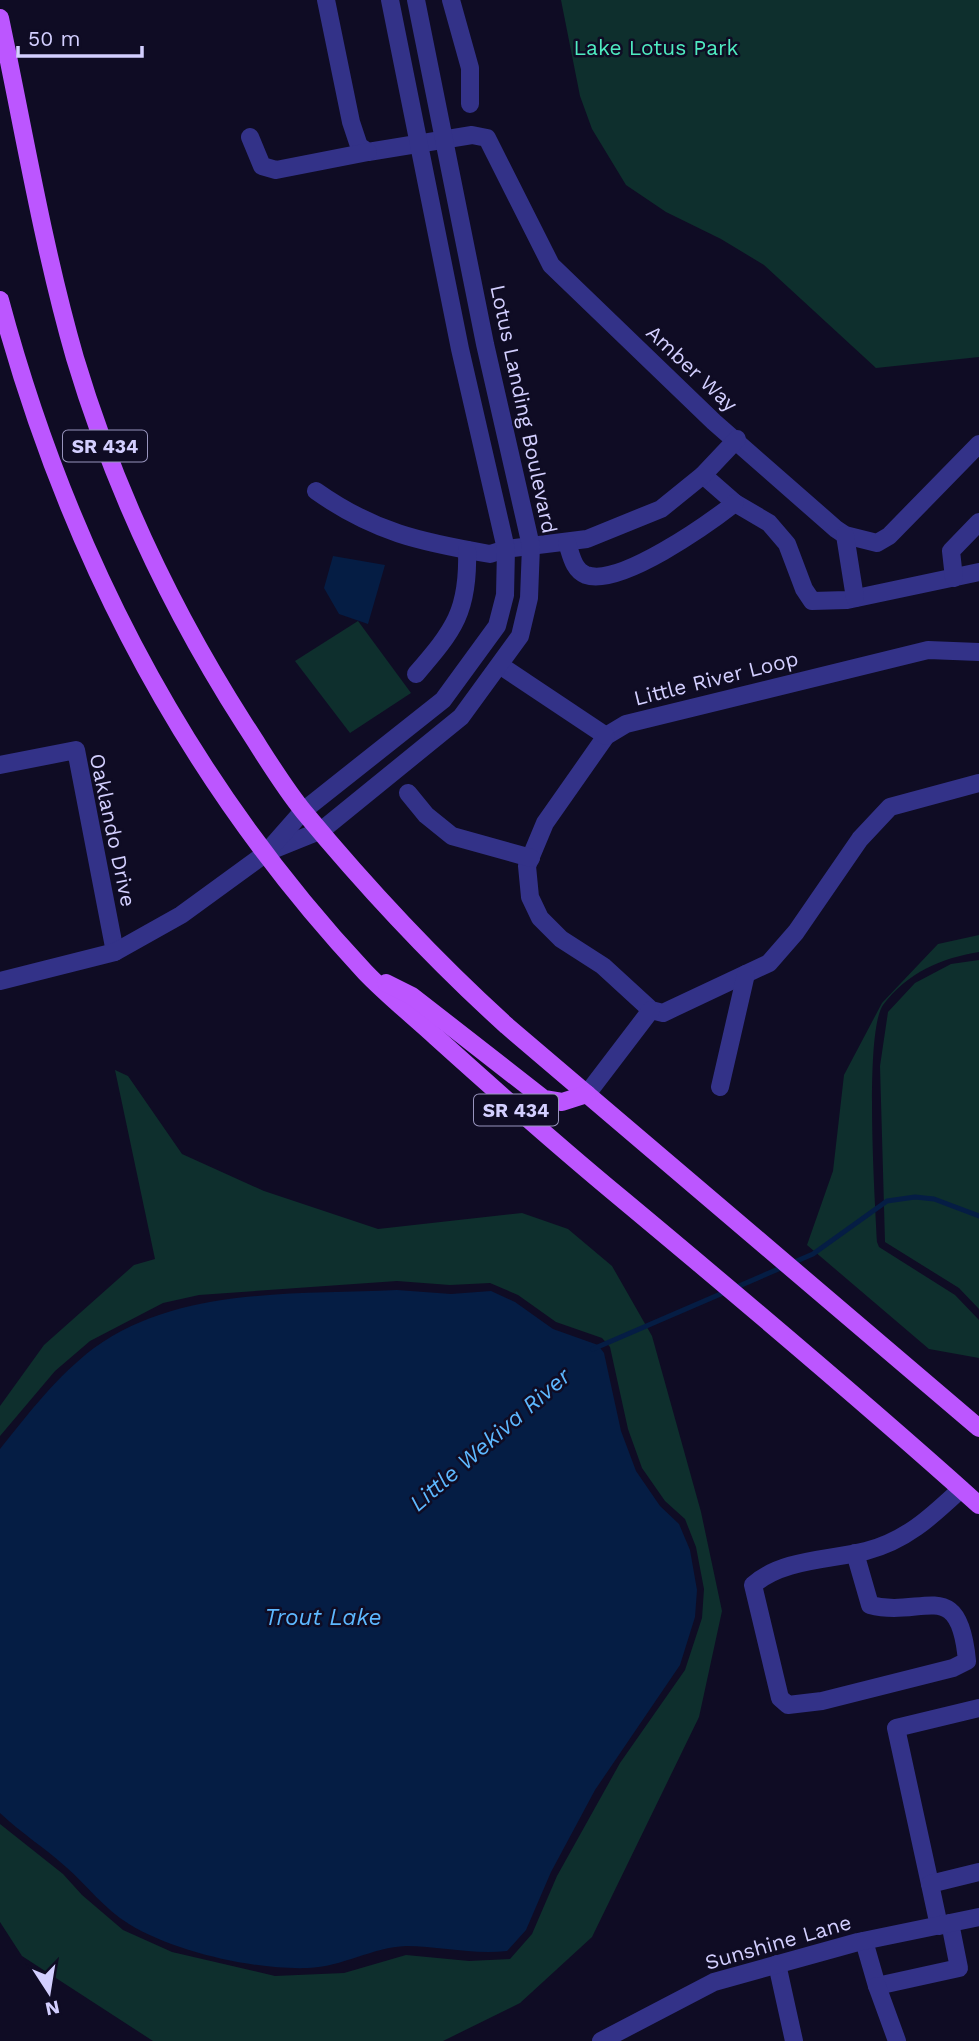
<svg xmlns="http://www.w3.org/2000/svg" width="979" height="2041" font-family="'Work Sans',sans-serif">
<style>
.green{fill:#0e2f2d}
.water{fill:#051d44}
.lines{fill:none;stroke-linecap:round;stroke-linejoin:round}
.stream{stroke:#051d44;stroke-width:5}
.minor{stroke:#333288;stroke-width:18}
.major{stroke:#bc56ff;stroke-width:18}
.labels{text-anchor:middle;dominant-baseline:central;stroke-width:5;stroke-linejoin:round;paint-order:stroke}
.shield{fill:#0f0c24;stroke:#9894bd;stroke-width:2}
.shield-label{font-size:19px;font-weight:bold;fill:#d3cfff}
.park-label{font-size:21px;fill:#4febc0;stroke:#0f0c24}
.street-label{font-size:21px;fill:#d3cfff;stroke:#0f0c24}
.water-label{font-size:23px;font-style:italic;fill:#5db8ff;stroke:#0f0c24}
</style>
<rect width="100%" height="100%" fill="#0f0c24"/>
<!-- green -->
<g class="green">
<polygon points="561,0 979,0 979,357 876,368 764,265 721,239 666,212 626,185 592,129 580,96"/>
<polygon points="358,621 411,693 350,733 295,661"/>
<path d="M979,935V952C941,958 907,973 883,1005C864,1033 875,1201 877,1242L879,1247L955,1295L979,1320V1358L929,1349L807,1245L833,1171L844,1075L882,1003L938,944Z"/>
<polygon points="979,960 979,1309 959,1288 885,1242 880,1066 888,1012 915,983 951,964"/>
<polygon points="115,1070 128,1076 182,1154 264,1191 378,1229 522,1213 568,1229 612,1266 652,1336 701,1512 722,1611 699,1717 592,1937 520,2003 443,2041 153,2041 22,1956 0,1922 0,1824 63,1874 82,1895 123,1930 172,1952 275,1976 344,1973 406,1955 469,1961 510,1959 532,1934 557,1876 620,1763 685,1670 702,1618 704,1589 696,1547 685,1519 665,1501 642,1468 628,1429 610,1347 602,1338 556,1322 518,1295 490,1283 450,1285 397,1281 199,1295 163,1303 90,1341 55,1371 0,1436 0,1406 44,1345 134,1265 155,1259"/>
</g>
<!-- water -->
<g class="water">
<polygon points="333,556 385,565 368,624 339,614 324,588"/>
<path d="M397,1290L451,1294L491,1291L515,1302L553,1329L598,1345L604,1353L621,1431L636,1471L660,1506L679,1524L690,1550L697,1590L695,1617L680,1665L595,1790L551,1872L526,1930L507,1951C472,1955 440,1946 406,1946C373,1947 342,1967 308,1968C255,1970 174,1952 129,1924C104,1909 87,1885 66,1867C45,1848 21,1833 0,1813V1449C29,1413 57,1376 94,1348C179,1286 297,1295 397,1290Z"/>
</g>
<g class="lines">
<!-- stream -->
<polyline class="stream" points="593,1349 813,1254 887,1201 915,1197 934,1199 979,1216"/>
<!-- minor -->
<g class="minor">
<polyline points="326,0 351,122 359,146 368,152 472,135 487,138 551,265 714,422 836,529 845,535 877,543 889,536 979,444"/>
<polyline points="451,0 470,68 470,104"/>
<polyline points="250,137 262,166 276,170 368,152"/>
<polyline points="703,475 735,503 769,523 787,544 804,589 812,601 847,600 979,572"/>
<path d="M316,491C374,532 420,542 490,554L506,549L587,539L661,509L703,475L737,439"/>
<polyline points="845,535 855,598"/>
<path d="M567,543C571,554 573,570 586,575C620,587 708,524 735,503"/>
<polyline points="954,578 951,551 979,522"/>
<polyline points="979,652 928,650 626,724 606,736 545,823 527,866 530,897 540,918 561,939 603,966 651,1010 663,1013 769,963 796,932 860,839 890,807 979,783"/>
<polyline points="501,666 606,736"/>
<path d="M416,674C454,630 469,611 467,550"/>
<polyline points="0,765 76,750 115,952"/>
<polyline points="408,793 426,815 452,836 531,858"/>
<polyline points="270,851 322,830 461,717 520,636 529,598 531,546 485,344 416,0"/>
<polyline points="0,981 115,952 181,915 266,853 303,811 443,700 497,626 505,595 506,549 460,349 390,0"/>
<polyline points="720,1087 746,974"/>
<polyline points="587,1094 651,1010"/>
<path d="M855,1553L870,1605C923,1619 959,1574 967,1661L953,1668L822,1701L788,1705L780,1698L753,1585C782,1559 830,1560 866,1551C906,1541 932,1516 961,1489"/>
<polyline points="930,1884 896,1728 979,1708"/>
<polyline points="939,1926 930,1884 979,1872"/>
<polyline points="864,1941 877,1986 959,1968 950,1923"/>
<polyline points="777,1964 794,2041"/>
<polyline points="877,1986 897,2041"/>
<polyline points="601,2041 714,1982 858,1942 979,1917"/>
</g>
<!-- major -->
<g class="major">
<path d="M0,18C24,131 43,247 75,358C114,488 172,611 245,725C264,754 282,785 304,812C367,888 433,959 507,1026L979,1428"/>
<path d="M0,300C68,554 185,779 365,972C387,995 412,1015 436,1037C497,1092 558,1146 622,1199C742,1299 862,1400 979,1505"/>
<polyline points="386,983 412,996 544,1099 562,1102 587,1094"/>
</g>
</g>
<g class="labels">
<!-- shield labels -->
<g class="shield">
<rect x="63" y="430.5" width="84" height="31" rx="5"/>
<rect x="474" y="1094.5" width="84" height="31" rx="5"/>
</g>
<g class="shield-label">
<text x="105" y="446">SR 434</text>
<text x="516" y="1110">SR 434</text>
</g>
<!-- park labels -->
<g class="park-label">
<text x="656" y="47">Lake Lotus Park</text>
</g>
<!-- street labels -->
<g class="street-label">
<text transform="translate(692 368) rotate(43)">Amber Way</text>
<text transform="translate(524 409) rotate(78)">Lotus Landing Boulevard</text>
<text transform="translate(716 678) rotate(-14)">Little River Loop</text>
<text transform="translate(113 830) rotate(78)">Oaklando Drive</text>
<text transform="translate(778 1942) rotate(-16)">Sunshine Lane</text>
</g>
<!-- water labels -->
<g class="water-label">
<text transform="translate(490 1440) rotate(-41)">Little Wekiva River</text>
<text x="323" y="1617">Trout Lake</text>
</g>
</g>
<!-- north arrow -->
<g transform="translate(49 1992) rotate(168)" stroke="#0f0c24" stroke-width="5" paint-order="stroke">
<path d="M0-5L12 26L0 18L-12 26Z" fill="#d3cfff"/>
<text y="-10" font-size="19" font-weight="bold" text-anchor="middle" fill="#d3cfff">N</text>
</g>
<!-- scale -->
<path d="M18 46v10h124v-10" fill="none" stroke="#d3cfff" stroke-width="3.5"/>
<text x="28" y="46" font-size="21" fill="#d3cfff" stroke="#0f0c24" stroke-width="5" paint-order="stroke">50 m</text>
</svg>
